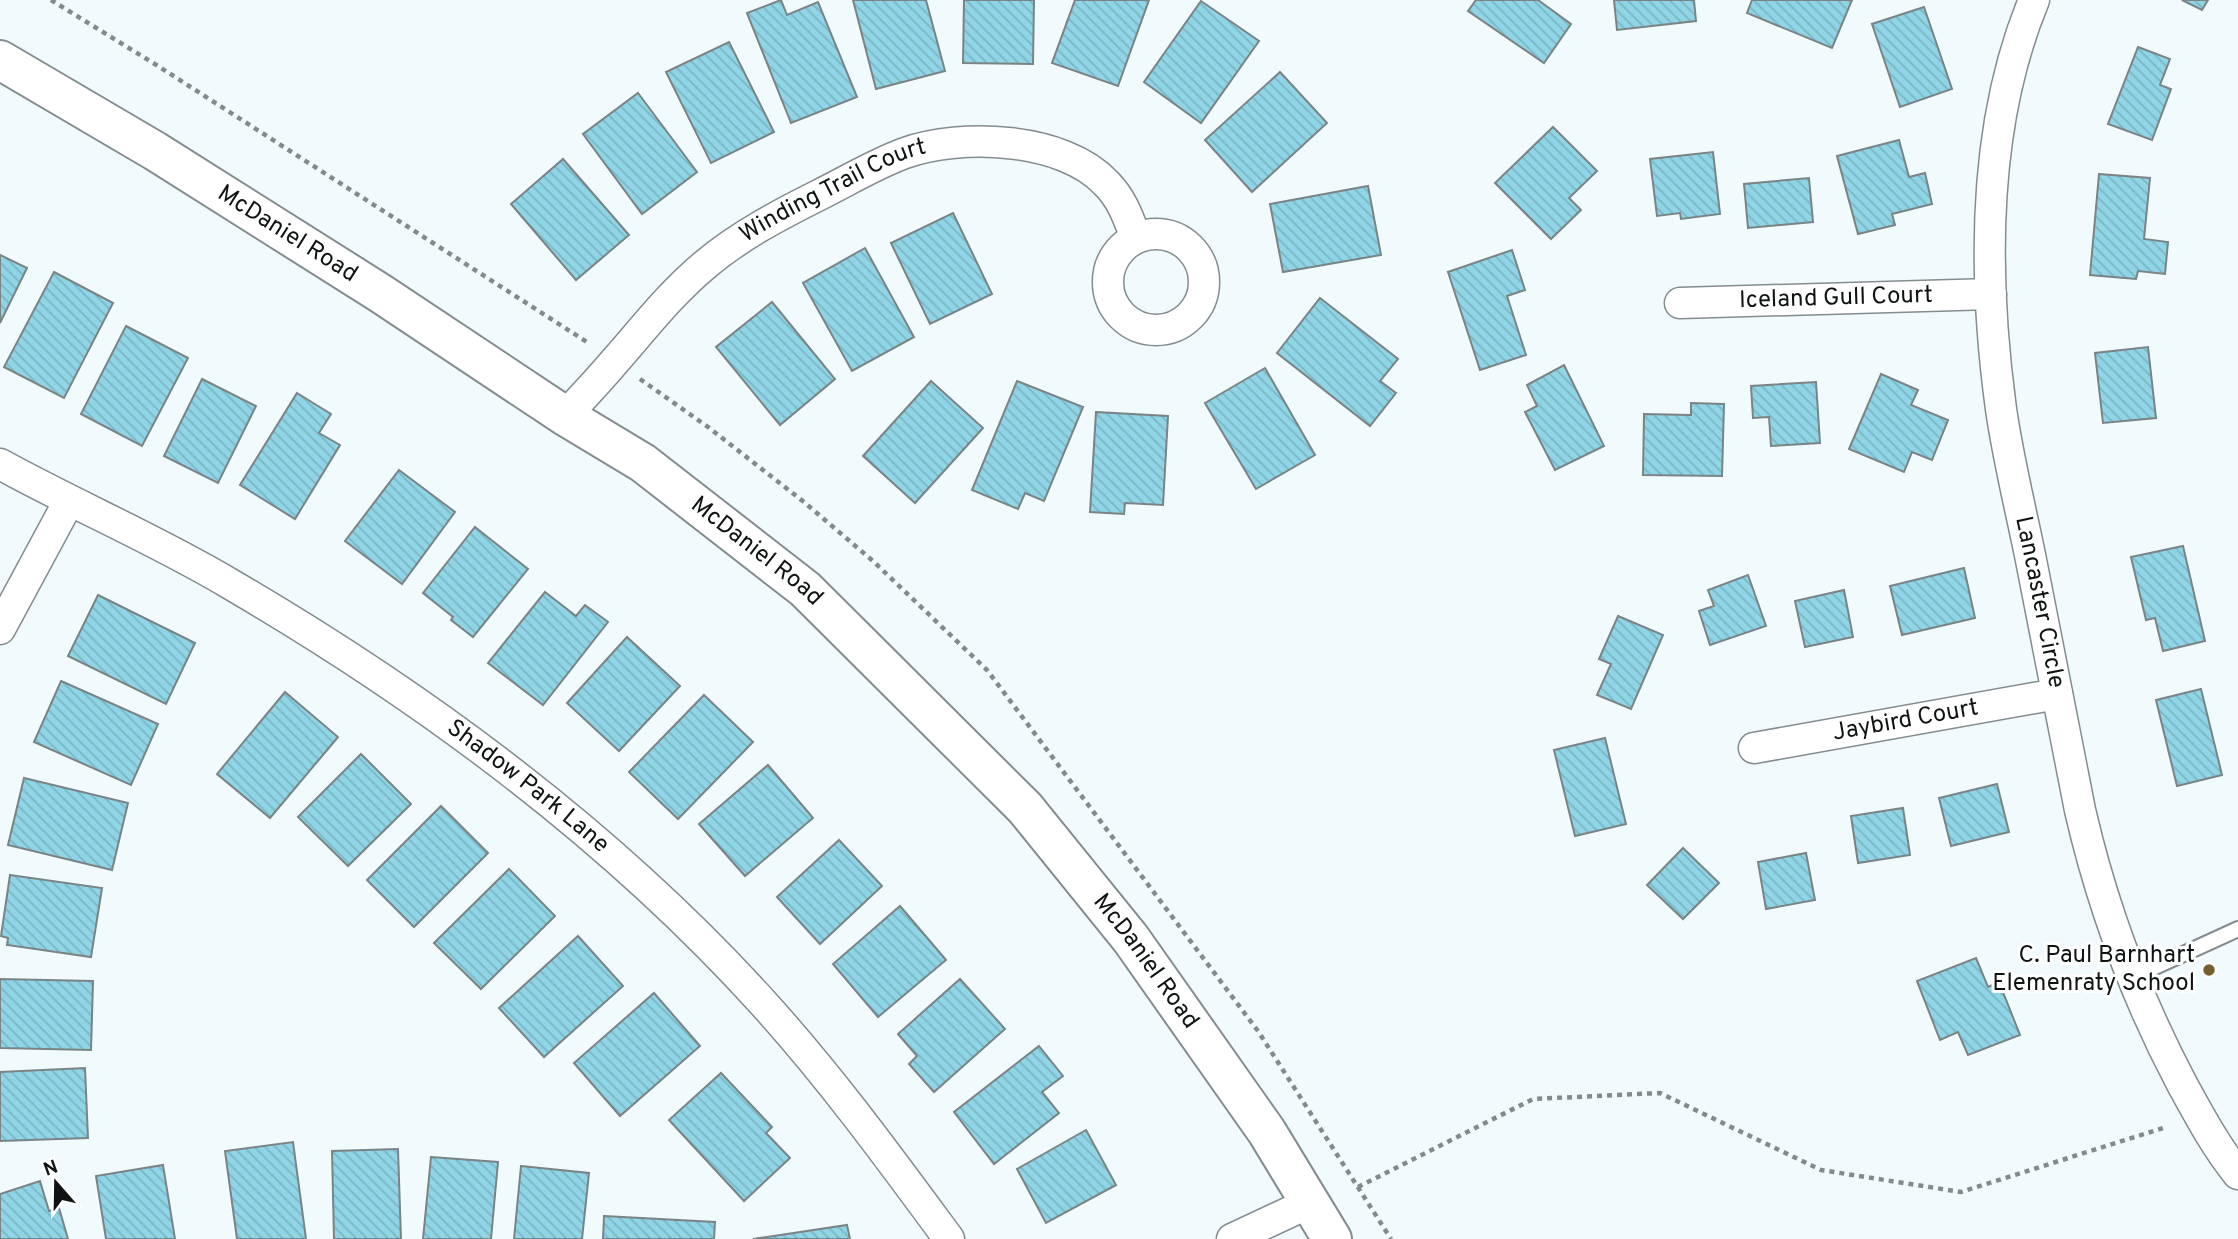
<svg xmlns="http://www.w3.org/2000/svg" width="2238" height="1239" font-family="Overpass,sans-serif">
<style>
.building{fill:url(#building-back-hatch);stroke:#7a8385;stroke-width:2}
.lines{fill:none;stroke-linecap:round;stroke-linejoin:round}
.lane-casing{stroke:#838c8e;stroke-width:18}
.street-casing{stroke:#838c8e;stroke-width:33}
.secondary-casing{stroke:#838c8e;stroke-width:42}
.path{stroke:#838a8b;stroke-width:4.5;stroke-dasharray:5 5;stroke-linecap:butt}
.lane{stroke:#fff;stroke-width:14}
.street{stroke:#fff;stroke-width:30}
.secondary{stroke:#fff;stroke-width:38}
.poi-dot{fill:#765f2f;stroke:#fff;stroke-width:2.5}
.labels{text-anchor:middle;dominant-baseline:central;stroke-width:6;stroke-linejoin:round;paint-order:stroke}
.street-label{font-size:24px;fill:#0f1313;stroke:#fff}
.poi-label{font-size:24px;fill:#0f1313;stroke:#fff;text-anchor:end}
</style>
<defs>
<pattern id="building-back-hatch" width="6" height="6" patternUnits="userSpaceOnUse" patternTransform="scale(1.75)"><rect width="6" height="6" fill="#8fd5e6"/><path d="M-1 5l2 2M0 0l6 6M5-1l2 2" fill="none" stroke="#7ab6c4"/></pattern>
</defs>
<rect width="100%" height="100%" fill="#f1fbfe"/>
<!-- building -->
<g class="building">
<polygon points="781,0 787,15 818,2 857,97 791,123 747,13"/>
<polygon points="853,0 926,0 945,71 876,89"/>
<polygon points="964,0 1034,0 1033,64 963,63"/>
<polygon points="1075,0 1149,0 1118,86 1052,63"/>
<polygon points="1476,0 1538,0 1571,24 1544,63 1468,11"/>
<polygon points="1614,0 1694,0 1696,21 1617,30"/>
<polygon points="1752,0 1852,0 1832,48 1747,13"/>
<polygon points="2182,0 2208,0 2202,10"/>
<polygon points="1201,1 1259,41 1201,123 1144,82"/>
<polygon points="1924,7 1952,89 1900,107 1872,24"/>
<polygon points="729,42 774,132 711,163 666,72"/>
<polygon points="2138,47 2170,59 2160,85 2171,89 2152,140 2108,124"/>
<polygon points="1280,72 1327,123 1252,192 1205,140"/>
<polygon points="638,93 697,172 642,214 583,134"/>
<polygon points="1553,127 1597,171 1569,198 1581,210 1551,239 1495,183"/>
<polygon points="1899,140 1909,177 1925,173 1932,204 1892,214 1895,225 1858,234 1837,156"/>
<polygon points="1713,152 1720,214 1681,219 1680,213 1657,216 1650,159"/>
<polygon points="563,159 629,235 576,280 511,204"/>
<polygon points="2099,174 2150,178 2144,239 2168,242 2165,274 2138,271 2136,279 2090,275"/>
<polygon points="1809,178 1813,222 1748,228 1744,184"/>
<polygon points="1368,186 1381,255 1283,272 1270,204"/>
<polygon points="953,213 992,294 930,324 891,243"/>
<polygon points="865,248 914,337 852,371 803,283"/>
<polygon points="1512,250 1525,290 1507,296 1526,355 1480,370 1448,272"/>
<polygon points="0,255 27,268 0,323"/>
<polygon points="54,272 113,303 64,398 4,367"/>
<polygon points="1320,298 1398,359 1380,381 1396,393 1370,426 1277,353"/>
<polygon points="772,302 835,379 780,425 716,347"/>
<polygon points="126,326 188,358 142,446 81,414"/>
<polygon points="2148,347 2156,418 2103,423 2095,353"/>
<polygon points="1564,365 1604,446 1555,470 1525,412 1537,406 1527,385"/>
<polygon points="1265,368 1315,455 1256,489 1205,403"/>
<polygon points="1881,374 1918,390 1911,405 1948,420 1932,460 1912,452 1904,472 1849,449"/>
<polygon points="202,379 256,406 218,483 164,456"/>
<polygon points="931,381 983,428 915,503 863,456"/>
<polygon points="1017,381 1083,407 1044,501 1025,493 1018,509 972,490"/>
<polygon points="1816,382 1820,443 1771,446 1769,417 1753,418 1751,386"/>
<polygon points="297,393 331,414 319,433 340,445 295,519 240,485"/>
<polygon points="1691,403 1724,404 1722,476 1643,475 1644,414 1691,415"/>
<polygon points="1096,412 1168,416 1163,505 1125,503 1124,514 1090,512"/>
<polygon points="399,470 455,512 402,584 345,541"/>
<polygon points="475,527 528,569 473,637 451,620 453,617 423,593"/>
<polygon points="2183,546 2205,641 2163,651 2155,618 2146,620 2131,557"/>
<polygon points="1964,568 1975,618 1902,635 1890,586"/>
<polygon points="1748,575 1766,626 1710,645 1699,611 1714,606 1708,590"/>
<polygon points="1844,590 1853,637 1805,647 1795,601"/>
<polygon points="545,592 576,616 585,605 608,622 543,705 488,663"/>
<polygon points="98,595 195,643 166,704 68,656"/>
<polygon points="1618,616 1663,635 1631,709 1597,695 1611,664 1599,659"/>
<polygon points="627,637 680,686 619,751 567,703"/>
<polygon points="61,681 158,724 131,785 34,742"/>
<polygon points="2201,689 2222,775 2177,786 2156,700"/>
<polygon points="285,692 338,737 270,818 217,774"/>
<polygon points="704,695 753,742 678,819 629,772"/>
<polygon points="1605,738 1626,824 1575,836 1554,750"/>
<polygon points="361,754 411,804 348,866 298,817"/>
<polygon points="768,765 813,818 745,876 699,824"/>
<polygon points="24,778 128,803 112,870 8,845"/>
<polygon points="1997,784 2009,832 1951,846 1939,798"/>
<polygon points="441,806 488,853 414,927 367,880"/>
<polygon points="1903,808 1910,855 1858,863 1851,816"/>
<polygon points="839,840 882,886 820,944 777,897"/>
<polygon points="1683,848 1719,883 1683,919 1647,885"/>
<polygon points="1806,853 1815,900 1766,909 1758,862"/>
<polygon points="509,869 555,916 481,989 434,943"/>
<polygon points="10,875 102,888 91,957 7,945 8,938 1,936"/>
<polygon points="900,906 946,960 878,1017 833,964"/>
<polygon points="578,936 623,986 544,1057 499,1008"/>
<polygon points="1976,958 1988,987 1999,982 2020,1035 1968,1055 1958,1032 1940,1040 1917,981"/>
<polygon points="0,979 93,981 91,1050 0,1048"/>
<polygon points="960,979 1005,1029 934,1092 909,1064 917,1056 898,1034"/>
<polygon points="654,993 700,1046 620,1116 574,1063"/>
<polygon points="1039,1046 1063,1076 1042,1092 1059,1113 994,1164 954,1112"/>
<polygon points="85,1068 88,1138 0,1141 0,1072"/>
<polygon points="721,1073 772,1127 766,1133 790,1158 744,1201 669,1120"/>
<polygon points="1086,1130 1116,1185 1046,1223 1017,1169"/>
<polygon points="293,1142 306,1239 237,1239 225,1151"/>
<polygon points="398,1149 401,1239 334,1239 332,1151"/>
<polygon points="431,1157 498,1162 491,1239 423,1239"/>
<polygon points="163,1165 175,1239 106,1239 96,1176"/>
<polygon points="521,1166 589,1173 582,1239 514,1239"/>
<polygon points="40,1181 49,1211 59,1208 68,1239 0,1239 0,1194"/>
<polygon points="604,1216 715,1222 714,1239 603,1239"/>
<polygon points="847,1225 850,1239 753,1239"/>
</g>
<g class="lines">
<defs>
<polyline id="lane" points="2133,977 2238,929"/>
<g id="street">
<path id="s1" d="M2034,0C1982,125 1983,276 2001,409C2008,458 2020,506 2030,555C2047,640 2063,725 2080,810C2102,906 2136,997 2182,1084C2199,1115 2216,1147 2238,1174"/>
<circle cx="1156" cy="282" r="48"/>
<path id="s2" d="M1680,303L1991,294"/>
<path id="s3" d="M565,416C582,398 599,380 615,361C645,327 671,293 706,264C739,236 781,214 819,195C847,181 875,164 905,153C961,133 1063,137 1106,183C1122,199 1128,217 1136,238"/>
<path id="s4" d="M0,464C76,506 157,540 232,585C427,699 612,836 764,1004C831,1078 890,1159 949,1239"/>
<polyline points="0,629 69,501"/>
<path id="s5" d="M1754,748L2057,694"/>
<polyline points="1232,1239 1309,1203"/>
</g>
<g id="secondary">
<path id="s6" d="M0,60L155,151L380,293L565,416L643,463L805,589L1025,808L1131,939L1267,1132L1332,1239"/>
</g>
</defs>
<!-- lane casing -->
<use href="#lane" class="lane-casing"/>
<!-- street casing -->
<use href="#street" class="street-casing"/>
<!-- secondary casing -->
<use href="#secondary" class="secondary-casing"/>
<!-- path -->
<g class="path">
<polyline points="51,0 158,66 590,344"/>
<polyline points="640,379 708,427 804,502 873,561 987,670 1258,1031 1391,1239"/>
<polyline points="1358,1187 1533,1099 1660,1093 1821,1170 1961,1192 2163,1128"/>
</g>
<!-- lane -->
<use href="#lane" class="lane"/>
<!-- street -->
<use href="#street" class="street"/>
<!-- secondary -->
<use href="#secondary" class="secondary"/>
</g>
<!-- markers -->
<circle class="poi-dot" cx="2209" cy="970" r="7"/>
<g class="labels">
<!-- street labels -->
<g class="street-label">
<text stroke="none"><textPath href="#s3" startOffset="355">Winding Trail Court</textPath></text>
<text stroke="none"><textPath href="#s6" startOffset="336">McDaniel Road</textPath></text>
<text stroke="none"><textPath href="#s2" startOffset="156">Iceland Gull Court</textPath></text>
<text stroke="none"><textPath href="#s6" startOffset="903">McDaniel Road</textPath></text>
<text stroke="none"><textPath href="#s1" startOffset="612">Lancaster Circle</textPath></text>
<text stroke="none"><textPath href="#s5" startOffset="154">Jaybird Court</textPath></text>
<text stroke="none"><textPath href="#s4" startOffset="620">Shadow Park Lane</textPath></text>
<text stroke="none"><textPath href="#s6" startOffset="1470">McDaniel Road</textPath></text>
</g>
<!-- poi labels -->
<g class="poi-label">
<text x="2195" y="956">C. Paul Barnhart<tspan x="2195" dy="28">Elemenraty School</tspan></text>
</g>
</g>
<!-- north arrow -->
<g transform="translate(56 1183) rotate(340)" stroke="#ffffff" stroke-width="5" paint-order="stroke">
<path d="M0-5L12 26L0 18L-12 26Z" fill="#0f1313"/>
<text y="-10" font-size="19" font-weight="bold" text-anchor="middle" fill="#0f1313">N</text>
</g>
</svg>
